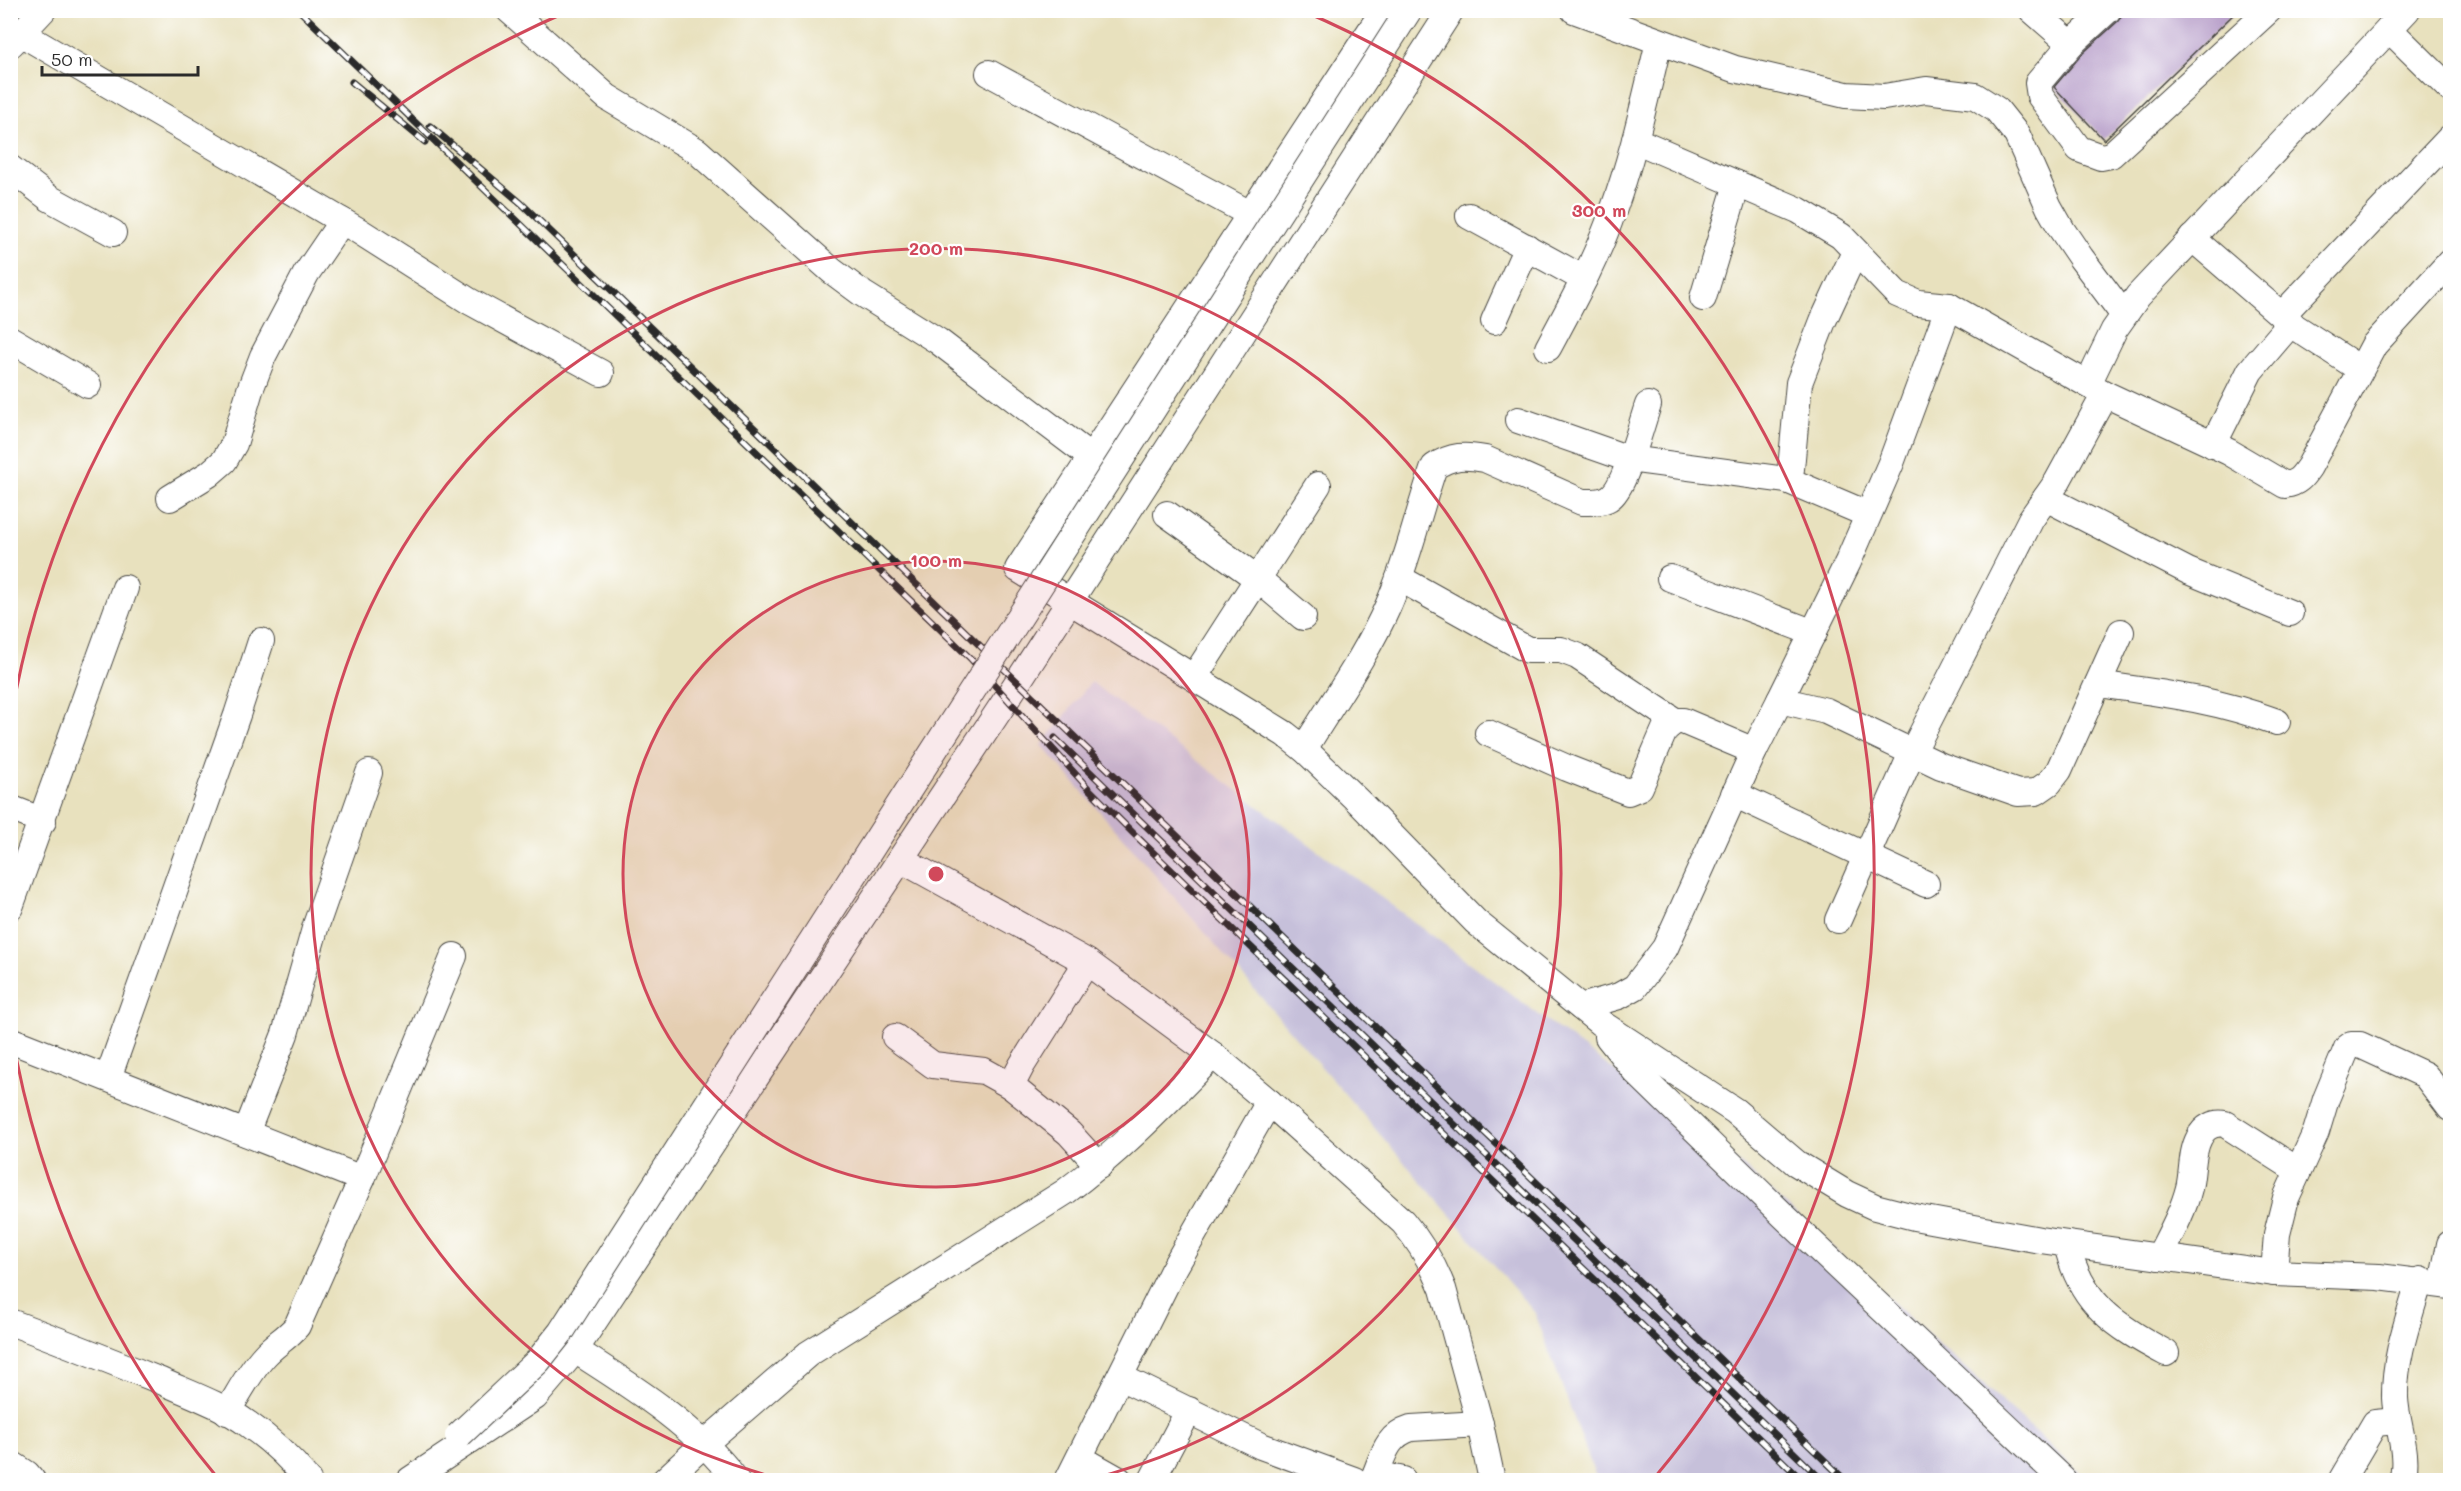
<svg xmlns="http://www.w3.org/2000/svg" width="2461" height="1491" font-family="Mali,sans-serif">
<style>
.industrial{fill:#c6c0da}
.building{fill:#b9a1cb}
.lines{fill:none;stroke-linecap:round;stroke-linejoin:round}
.minor-casing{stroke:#474641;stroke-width:28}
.minor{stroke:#fff;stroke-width:26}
.rail-casing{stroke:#2b2b2b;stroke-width:7}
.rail{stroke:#fff;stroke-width:4.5;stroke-dasharray:14;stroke-linecap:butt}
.minor-bridge-casing{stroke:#474641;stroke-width:28;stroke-linecap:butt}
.minor-bridge{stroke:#fff;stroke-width:26}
.ring{fill:none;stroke:#d1495b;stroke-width:3}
.centre{fill:#d1495b;stroke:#fff;stroke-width:3}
.ring-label{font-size:18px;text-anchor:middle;font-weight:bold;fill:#d1495b;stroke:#fff;stroke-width:4.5;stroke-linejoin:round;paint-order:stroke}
</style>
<rect width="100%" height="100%" fill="#fff"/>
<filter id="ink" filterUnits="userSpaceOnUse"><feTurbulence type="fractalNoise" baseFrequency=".0167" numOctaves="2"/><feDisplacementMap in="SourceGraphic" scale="12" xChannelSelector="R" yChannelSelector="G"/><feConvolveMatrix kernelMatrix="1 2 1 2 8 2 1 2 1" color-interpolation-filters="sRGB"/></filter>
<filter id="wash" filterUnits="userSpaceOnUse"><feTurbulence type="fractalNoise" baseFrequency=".008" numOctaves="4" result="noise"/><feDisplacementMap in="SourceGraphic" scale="24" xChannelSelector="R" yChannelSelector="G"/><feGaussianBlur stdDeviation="1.35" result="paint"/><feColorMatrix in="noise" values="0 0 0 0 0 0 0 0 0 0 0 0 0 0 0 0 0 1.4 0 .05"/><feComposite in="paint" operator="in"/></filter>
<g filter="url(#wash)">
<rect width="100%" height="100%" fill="#e8e1be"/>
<!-- industrial -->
<polygon class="industrial" points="1091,682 1748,1170 2088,1480 1597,1480 1535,1313 1042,745"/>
<g id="blocks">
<!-- building -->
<polygon class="building" points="2125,10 2238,10 2104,140 2054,87 2082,54 2118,21"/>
</g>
</g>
<g filter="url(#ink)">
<use href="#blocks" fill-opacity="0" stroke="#474641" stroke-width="1.5"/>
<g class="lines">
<defs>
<g id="minor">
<polyline points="509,10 607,97 697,151 832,271 863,294 938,341 1091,457"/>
<polyline points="1384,10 1018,569 1285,734 1304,749 1360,803 1476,922 1599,1022 1735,1111 1796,1163 1847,1194 1875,1207 1914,1217 2040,1240 2274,1273 2379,1277 2450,1286"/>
<polyline points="1574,10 1735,69 1846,95 1884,97 1926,90 1975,96 1997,110 2017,135 2049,207 2062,230 2081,258 2123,314"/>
<polyline points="2032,10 2071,44 2038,83 2040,96 2079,149 2101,157 2111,155 2269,10"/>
<polyline points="10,27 359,231 469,301 601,373"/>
<polyline points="2389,29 2450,89"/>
<polyline points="11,44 43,10"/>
<polyline points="2071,44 2108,10"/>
<polyline points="989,73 1250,214"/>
<path d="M1635,140L1798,210L1841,236L1897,294L1918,303L1949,306L2105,394L2229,452L2285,485C2298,483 2302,477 2309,467L2374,345L2450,262"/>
<polyline points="10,168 49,198 113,233"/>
<polyline points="1469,216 1584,279"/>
<polyline points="2192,238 2295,327 2360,369"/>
<polyline points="1703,298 1737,184"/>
<polyline points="2282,315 2450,138"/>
<polyline points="1494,321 1527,247"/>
<polyline points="10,339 88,385"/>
<path d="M1548,348C1572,303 1597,258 1613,211C1633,156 1645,99 1659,42"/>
<polyline points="2088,384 2114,330 2138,296 2407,10"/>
<polyline points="1518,420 1629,459 1787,480 1791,469 1799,383 1823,321 1855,252"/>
<polyline points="2213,445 2250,371 2291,323"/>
<polyline points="1787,480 1867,514"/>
<polyline points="170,498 209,474 224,461 234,444 250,390 263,356 306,274 342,221"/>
<polyline points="2046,498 2188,571 2290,613"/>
<polyline points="1167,514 1258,579 1303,617"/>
<polyline points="1399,578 1528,650 1561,650 1577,656 1675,721"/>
<polyline points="1670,578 1814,633"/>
<polyline points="1195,676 1318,485"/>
<path d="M2098,684C2162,693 2215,699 2277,722"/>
<polyline points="1780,700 1848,562 1891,463 1949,306"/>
<polyline points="1488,733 1567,768 1628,792 1640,787 1665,729 1675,721 1683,721 1754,751"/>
<path d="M1304,749C1332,703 1366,656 1388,606C1408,561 1418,513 1434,467C1452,455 1465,455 1485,459L1582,502C1590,502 1601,503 1609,498C1625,489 1641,425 1648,405"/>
<polyline points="1734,794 1926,884"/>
<polyline points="10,808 43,821"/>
<path d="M902,860L1087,962L1213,1055L1269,1102L1403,1222C1421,1243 1433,1264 1443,1289L1480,1424L1492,1480"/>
<polyline points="10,907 125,588"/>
<polyline points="1838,920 1912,753 2031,519 2057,482 2105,394"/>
<polyline points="1087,962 1022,1065 1011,1086 1069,1133 1099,1166"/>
<polyline points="1581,1007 1619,996 1635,987 1665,948 1754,751 1780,700 1826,711 1941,766 2018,793 2036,792 2049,783 2059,770 2121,632"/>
<polyline points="895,1037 933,1065 984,1071 1011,1086"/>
<polyline points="1608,1037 1635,1071 1786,1218 2063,1480"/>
<polyline points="10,1040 362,1179"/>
<polyline points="108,1078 237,715 261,641"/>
<polyline points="246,1133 285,1034 316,925 369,773"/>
<path d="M2067,1244C2080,1303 2115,1326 2166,1353"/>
<path d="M2159,1257C2170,1235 2183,1212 2189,1188C2193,1172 2191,1153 2199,1138C2204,1127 2214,1122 2225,1124L2297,1170"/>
<polyline points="2274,1273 2277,1234 2286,1198 2316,1132 2326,1099 2347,1048 2351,1045 2360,1045 2425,1075 2450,1108"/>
<polyline points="2442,1284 2450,1244"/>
<path d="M10,1322C61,1341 111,1361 161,1381C190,1394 222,1405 248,1424C271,1440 291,1459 308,1480"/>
<path d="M575,1350C634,1388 693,1424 736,1480"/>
<polyline points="1120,1377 1261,1446 1354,1480"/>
<path d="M227,1412C239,1393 249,1372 265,1355C275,1344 287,1338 297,1326L362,1179L454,956"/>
<polyline points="1080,1458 1119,1480"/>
<polyline points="10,1463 27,1474 32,1480"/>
<polyline points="1376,1474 1403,1480"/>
<polyline points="2342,1479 2375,1423 2397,1421"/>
<polyline points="410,1480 535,1397 575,1350 1008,697 1451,10"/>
<path d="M665,1480L705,1443L808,1354L1065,1192C1119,1152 1166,1103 1213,1055"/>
<polyline points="1068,1480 1172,1272 1269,1102"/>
<polyline points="1152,1480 1189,1410"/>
<path d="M1373,1480C1383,1458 1385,1436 1411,1428L1480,1424"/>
<path d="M2402,1480C2410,1455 2396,1424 2395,1398C2394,1358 2409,1318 2420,1280"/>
</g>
</defs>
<!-- minor casing -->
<use href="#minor" class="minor-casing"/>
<!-- minor -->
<use href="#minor" class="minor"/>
<defs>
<g id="rail">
<polyline points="299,10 970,658 1089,789 1133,833 1802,1480"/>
<polyline points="352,82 425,142"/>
<polyline points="430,126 521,203 1845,1480"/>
<polyline points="1055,738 1822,1480"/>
</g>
</defs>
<!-- rail casing -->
<use href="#rail" class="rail-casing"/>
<!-- rail -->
<use href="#rail" class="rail"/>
<defs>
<polyline id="minor-bridge" points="458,1436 538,1361 561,1332 1409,10"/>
</defs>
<!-- minor-bridge casing -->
<use href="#minor-bridge" class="minor-bridge-casing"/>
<!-- minor-bridge -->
<use href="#minor-bridge" class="minor-bridge"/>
</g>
</g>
<!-- distance rings -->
<circle cx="936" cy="874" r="313" fill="#d1495b" fill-opacity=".12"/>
<g class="ring">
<circle cx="936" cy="874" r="313"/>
<path d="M785 1480A625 625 0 1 1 1087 1480"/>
<path d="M217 1477A938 938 0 0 1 11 1029M11 719A938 938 0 0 1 569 11M1303 11A938 938 0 0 1 1655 1477"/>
</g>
<circle cx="936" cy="874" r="9" class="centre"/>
<g class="ring-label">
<text x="1599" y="217">300 m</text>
<text x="936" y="255">200 m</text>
<text x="936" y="567">100 m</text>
</g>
<!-- margin -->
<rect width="2461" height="1491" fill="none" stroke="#fff" stroke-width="36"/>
<!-- scale -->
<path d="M42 66v9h156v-9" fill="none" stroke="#2b2b2b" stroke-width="3"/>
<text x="51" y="66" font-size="18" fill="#2b2b2b" stroke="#ffffff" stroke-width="4.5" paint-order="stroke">50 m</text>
</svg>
